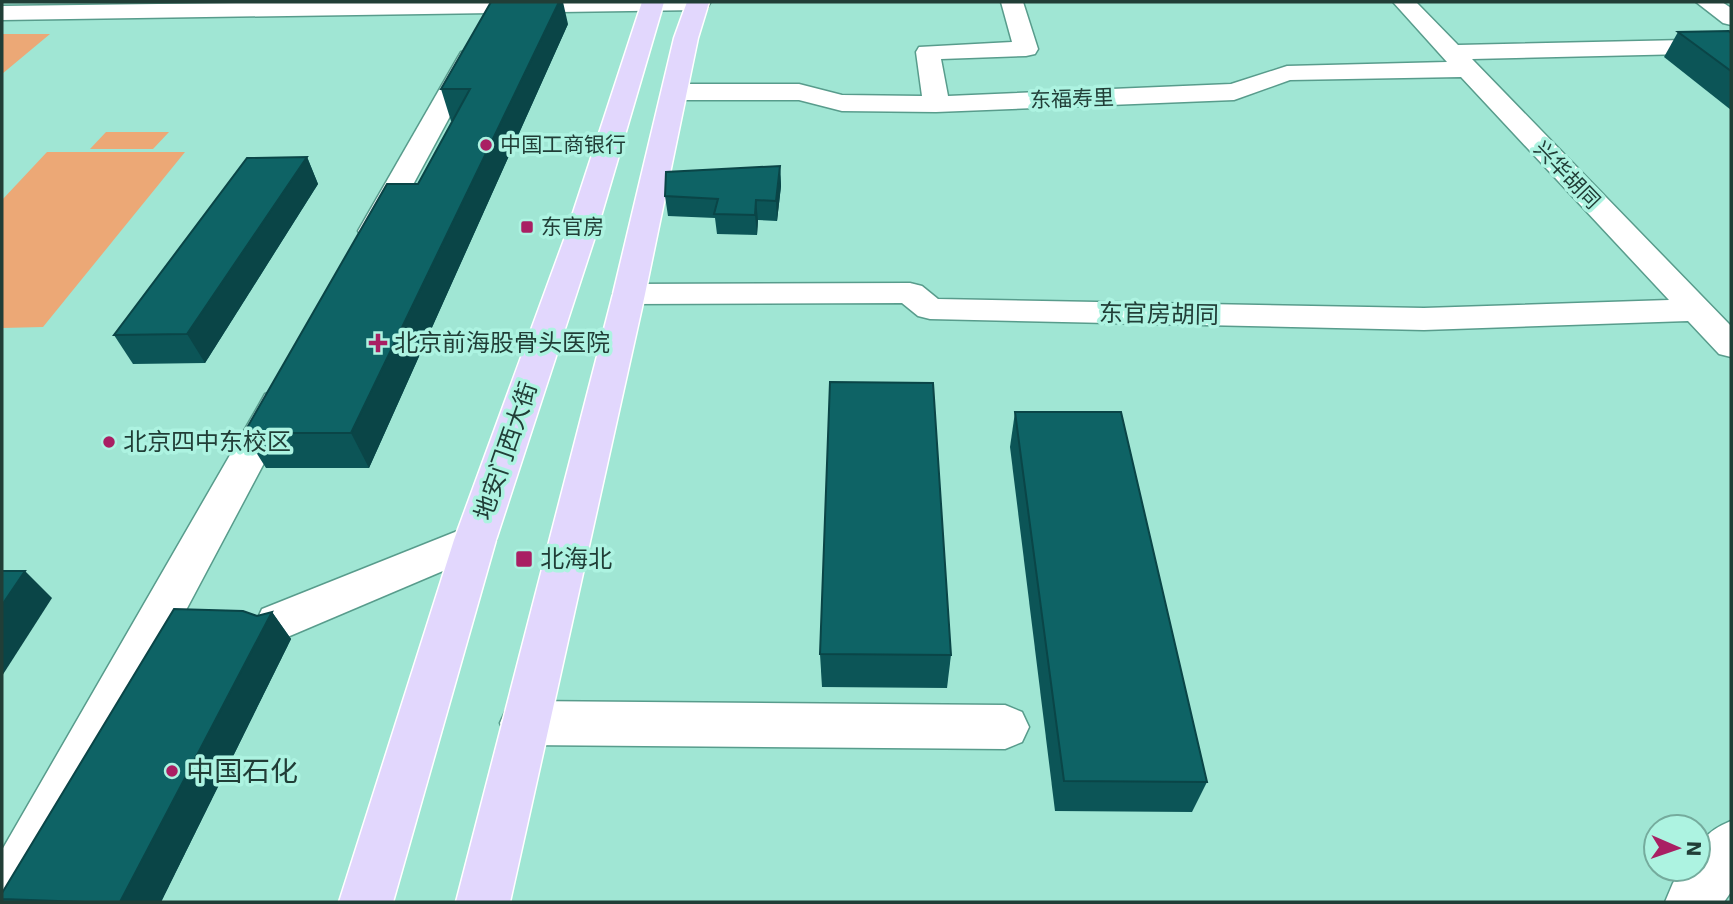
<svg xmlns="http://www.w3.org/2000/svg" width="1733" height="904" font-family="'DejaVu Sans','Noto Sans SC',sans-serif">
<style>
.green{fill:#eca876}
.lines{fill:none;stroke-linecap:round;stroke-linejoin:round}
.minor-casing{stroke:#589c8c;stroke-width:3}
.major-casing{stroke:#fff;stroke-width:3}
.minor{fill:#fff;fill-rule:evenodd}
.major{fill:#e2d7fd;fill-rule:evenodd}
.wall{fill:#0c5557}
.shaded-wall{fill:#0a4547}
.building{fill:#0e6365;stroke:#0a4547;stroke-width:2}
.poi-dot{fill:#a91f63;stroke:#adf3e1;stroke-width:2.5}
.labels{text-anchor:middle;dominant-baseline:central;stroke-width:7;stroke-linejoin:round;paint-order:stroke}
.far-street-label{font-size:21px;fill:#213e37;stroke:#adf3e1}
.far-poi-label{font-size:21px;fill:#213e37;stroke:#adf3e1;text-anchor:start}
.street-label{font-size:24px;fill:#213e37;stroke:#adf3e1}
.poi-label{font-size:24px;fill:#213e37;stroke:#adf3e1;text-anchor:start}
.near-poi-label{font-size:28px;fill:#213e37;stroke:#adf3e1;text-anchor:start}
</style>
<rect width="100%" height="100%" fill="#a0e6d4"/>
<!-- green -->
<g class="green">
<polygon points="2,34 50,34 2,74"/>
<polygon points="106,132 169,132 153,149 90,149"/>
<polygon points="47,152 185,152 43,327 2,328 2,200"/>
</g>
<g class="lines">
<defs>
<g id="minor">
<polygon points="312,2 709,2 710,3 707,8 699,10 2,20 2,6"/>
<polygon points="1001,2 1023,2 1038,49 1035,54 1026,56 941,59 948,96 1231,84 1287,66 1447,62 1393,2 1416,2 1458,45 1731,39 1731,53 1472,59 1731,326 1731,357 1719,354 1688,321 1424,330 930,319 918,316 902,303 629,304 617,301 613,294 617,287 629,284 910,283 922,286 938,299 1424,308 1669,300 1461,77 1290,80 1234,100 936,112 842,111 799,100 675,100 666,97 662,92 666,87 675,84 799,84 842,95 922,96 916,52 919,47 1012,42"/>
<polygon points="1696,2 1722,2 1731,8 1731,25 1723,23"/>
<polygon points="470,50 479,52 482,57 388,231 384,237 373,240 362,237 358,231 458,57 461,52"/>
<polygon points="278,390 291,394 296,403 31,902 2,902 2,850 260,403 265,394"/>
<polygon points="475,524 490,529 496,540 490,551 278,641 262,635 256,622 262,609"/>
<polygon points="524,701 1005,705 1022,712 1029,727 1022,742 1005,749 524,745 507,738 500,723 507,708"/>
<path d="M1731,821V892L1724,902H1665L1673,883L1683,869H1698C1698,841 1705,832 1731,821Z"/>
</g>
<g id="major">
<polygon points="642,2 664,2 595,237 496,540 393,902 339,902 454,540 565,237"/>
<polygon points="687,2 709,2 698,38 645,294 510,902 456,902 613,294 674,38"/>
</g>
</defs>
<!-- minor casing -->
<use href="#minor" class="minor-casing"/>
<!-- major casing -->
<use href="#major" class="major-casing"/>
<!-- minor -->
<use href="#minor" class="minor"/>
<!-- major -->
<use href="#major" class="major"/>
</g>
<!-- wall -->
<g class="wall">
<polygon points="568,24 369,468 266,468 244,433 418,184 453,121 451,121 441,89"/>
<polygon points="1678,32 1731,33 1731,110 1664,57"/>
<polygon points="307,157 318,184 205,363 133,364 114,335"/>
<polygon points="780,166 781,186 777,221 758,220 757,235 717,234 715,218 668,216 665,196"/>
<polygon points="1015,412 1207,782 1192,812 1055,811 1010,447"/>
<polygon points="272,612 291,639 161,902 4,902 2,901 2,893 257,616"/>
<polygon points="820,654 951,655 947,688 822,687"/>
</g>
<!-- shaded-wall -->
<g class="shaded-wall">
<polygon points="559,2 563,2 568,24 369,468 351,433"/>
<polygon points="307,157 318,184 205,363 187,334"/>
<polygon points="780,166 781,186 777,221 776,201"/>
<polygon points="756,200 758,220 757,235 755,215"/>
<polygon points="25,571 52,598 2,676 2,605"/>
<polygon points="272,612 291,639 161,902 120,902"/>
</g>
<!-- building -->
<g class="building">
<polygon points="491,2 559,2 351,433 244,433 387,184 418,184 470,89 441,89"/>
<polygon points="1729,31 1731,33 1731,71 1678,32"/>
<polygon points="307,157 187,334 114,335 247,158"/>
<polygon points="780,166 776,201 756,200 755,215 714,214 718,199 665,196 666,172"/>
<polygon points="830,382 933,383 951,655 820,654"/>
<polygon points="1015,412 1121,412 1207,782 1064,781"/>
<polygon points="2,571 25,571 2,605"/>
<polygon points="174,609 243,611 257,616 272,612 120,902 85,902 2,899 2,893"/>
</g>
<!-- markers -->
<g class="poi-dot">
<circle cx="486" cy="145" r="7"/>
<rect x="520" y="220" width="14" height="14" rx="3.5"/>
<path d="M374.5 332.5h7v7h7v7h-7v7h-7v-7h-7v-7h7z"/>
<circle cx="109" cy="442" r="7"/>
<rect x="515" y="550" width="18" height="18" rx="3.5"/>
<circle cx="172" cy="771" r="7"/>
</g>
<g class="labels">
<!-- far-street labels -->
<g class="far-street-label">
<text transform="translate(1072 99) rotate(-2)">东福寿里</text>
<text transform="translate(1567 175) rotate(46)">兴华胡同</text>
</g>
<!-- far-poi labels -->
<g class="far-poi-label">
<text x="500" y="145">中国工商银行</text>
<text x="541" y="227">东官房</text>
</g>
<!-- street labels -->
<g class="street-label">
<text transform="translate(1159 314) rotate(1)">东官房胡同</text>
<text transform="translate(506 451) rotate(-71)">地安门西大街</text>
</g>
<!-- poi labels -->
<g class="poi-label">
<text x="394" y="343">北京前海股骨头医院</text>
<text x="123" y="442">北京四中东校区</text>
<text x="540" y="559">北海北</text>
</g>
<!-- near-poi labels -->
<g class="near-poi-label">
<text x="186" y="771">中国石化</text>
</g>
</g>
<!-- border -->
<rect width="1733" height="904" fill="none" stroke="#213e37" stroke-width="7"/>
<!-- north arrow -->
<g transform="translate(1677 848) rotate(92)"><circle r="33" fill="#adf3e1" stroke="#75ab9d" stroke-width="2"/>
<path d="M0-5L12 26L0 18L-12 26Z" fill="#a91f63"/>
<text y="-10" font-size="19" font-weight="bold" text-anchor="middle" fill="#213e37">N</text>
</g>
</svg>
